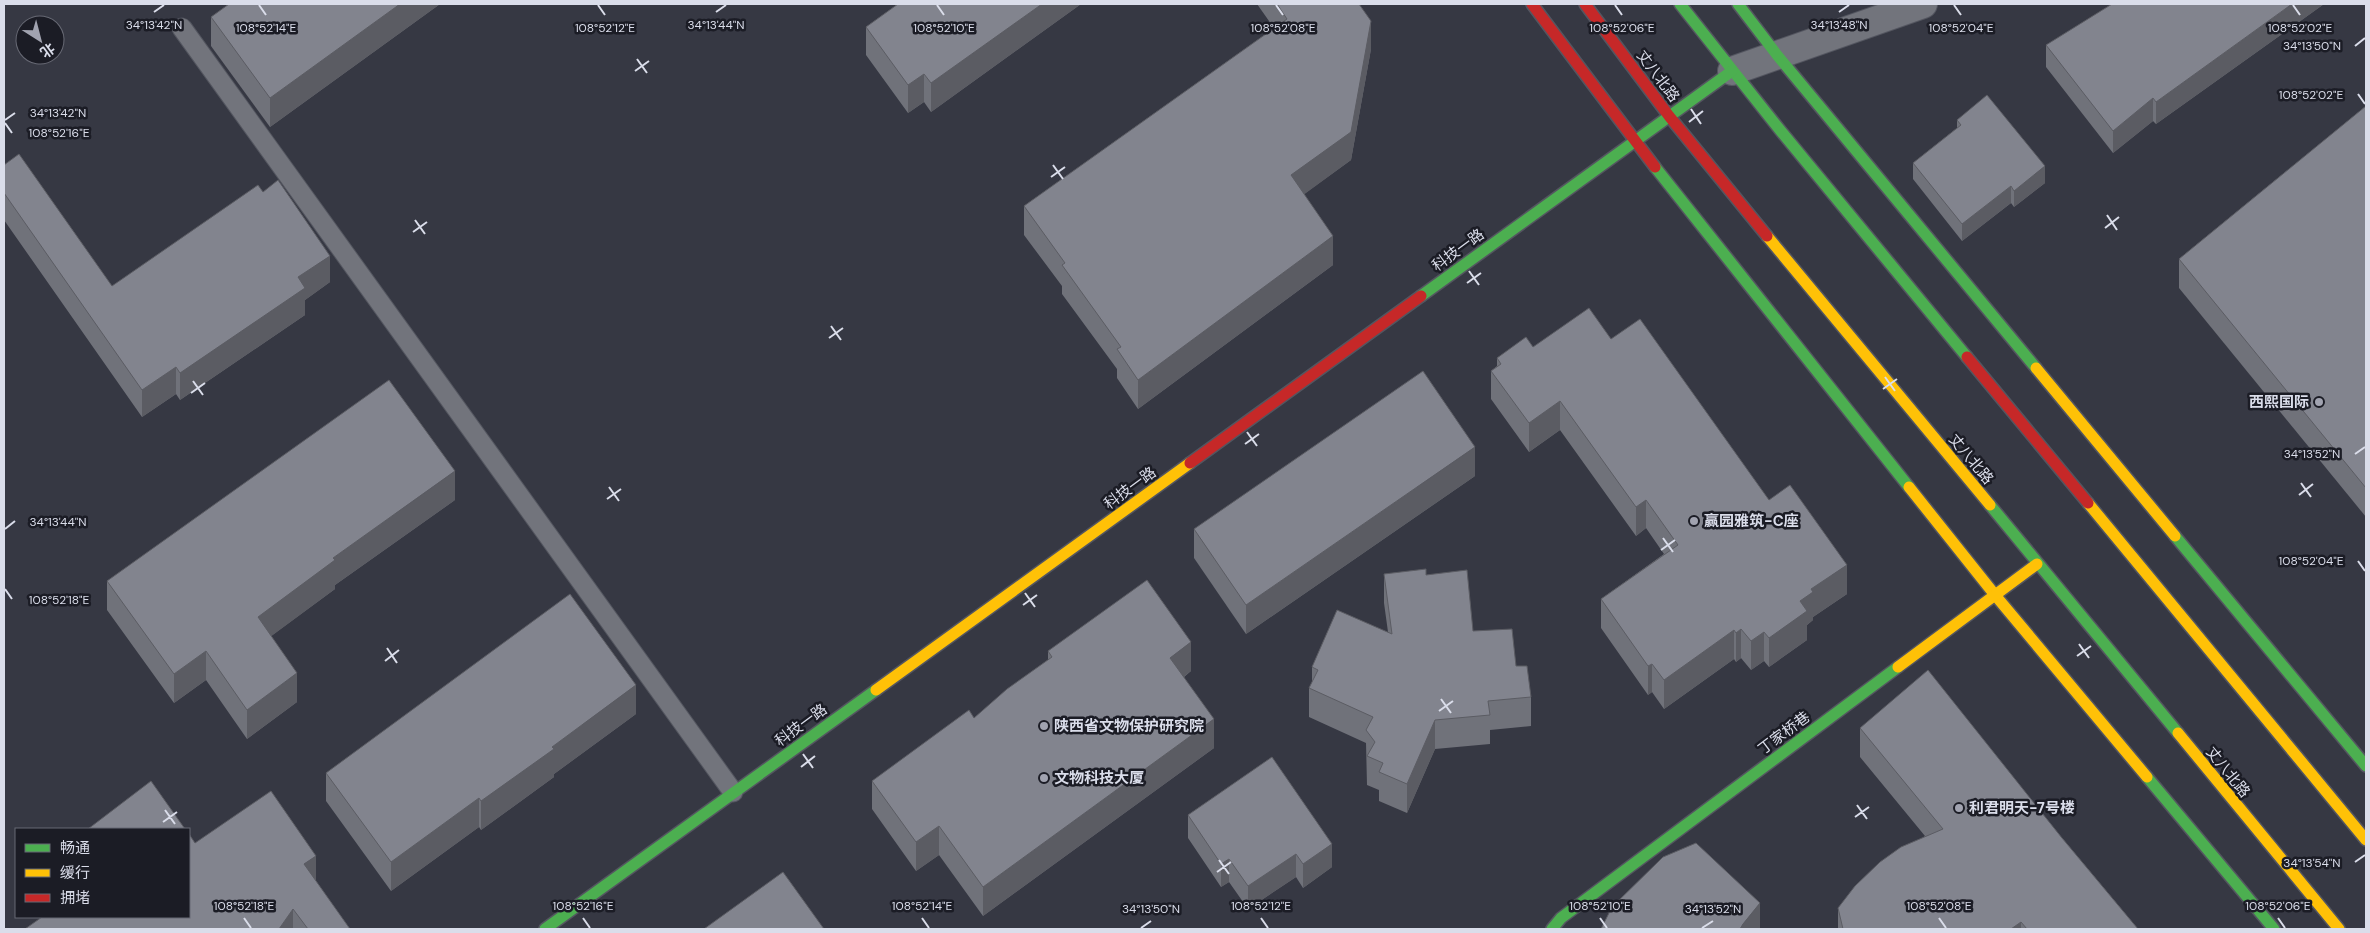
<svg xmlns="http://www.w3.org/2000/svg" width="2370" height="933" font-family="'DM Sans','Noto Sans SC',sans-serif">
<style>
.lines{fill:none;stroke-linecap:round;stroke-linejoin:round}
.lane-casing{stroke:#545660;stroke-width:21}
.street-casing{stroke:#545660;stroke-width:30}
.fast-casing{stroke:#545660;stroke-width:14}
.slow-casing{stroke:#545660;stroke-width:14}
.jam-casing{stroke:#545660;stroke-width:14}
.lane{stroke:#72747c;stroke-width:19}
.street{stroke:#72747c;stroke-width:28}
.fast{stroke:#4caf50;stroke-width:11}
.slow{stroke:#ffc107;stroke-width:11}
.jam{stroke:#c62828;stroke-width:11}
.wall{fill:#70727a}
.shaded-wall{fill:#5b5c63}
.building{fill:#82848e;stroke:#5b5c63}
.ticks{fill:none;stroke:#daddea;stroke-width:2}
.poi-dot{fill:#a1a3b0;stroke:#1b1c25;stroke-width:2}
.labels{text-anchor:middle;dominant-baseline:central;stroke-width:5;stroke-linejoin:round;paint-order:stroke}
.street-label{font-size:15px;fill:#daddea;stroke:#1b1c25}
.poi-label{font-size:15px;font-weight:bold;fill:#daddea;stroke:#1b1c25;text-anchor:start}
.ticks-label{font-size:12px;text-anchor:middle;fill:#daddea;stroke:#1b1c25;stroke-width:5;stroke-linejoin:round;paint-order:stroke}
</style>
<rect width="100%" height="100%" fill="#363843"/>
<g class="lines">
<defs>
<polyline id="lane" points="182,28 733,792"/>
<polyline id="street" points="1732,71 1923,4"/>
<g id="fast">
<polyline points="1680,4 1780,130 1967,357"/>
<polyline points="1738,4 1777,55 2036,368"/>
<polyline points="1655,167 1909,487"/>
<polyline points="1421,296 1732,71"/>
<polyline points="1990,505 2178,733"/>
<polyline points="2175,536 2366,766"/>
<polyline points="2147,777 2274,929"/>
<polyline points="545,929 876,690"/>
<polyline points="1552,929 1561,918 1898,667"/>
</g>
<g id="slow">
<polyline points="1767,236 1990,505"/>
<polyline points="2036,368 2175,536"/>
<polyline points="1909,487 1995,595 2147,777"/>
<polyline points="2088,503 2366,840"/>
<polyline points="1898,667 2037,564"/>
<polyline points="876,690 1190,463"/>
<polyline points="2178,733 2339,929"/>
</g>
<g id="jam">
<polyline points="1532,4 1655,167"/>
<polyline points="1585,4 1669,116 1767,236"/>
<polyline points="1967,357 2088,503"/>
<polyline points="1190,463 1421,296"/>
</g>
</defs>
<!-- lane casing -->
<use href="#lane" class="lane-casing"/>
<!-- street casing -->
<use href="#street" class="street-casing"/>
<!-- fast casing -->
<use href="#fast" class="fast-casing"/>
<!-- slow casing -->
<use href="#slow" class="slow-casing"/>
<!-- jam casing -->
<use href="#jam" class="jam-casing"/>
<!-- lane -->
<use href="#lane" class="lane"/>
<!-- street -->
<use href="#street" class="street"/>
<!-- fast -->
<use href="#fast" class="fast"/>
<!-- slow -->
<use href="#slow" class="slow"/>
<!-- jam -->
<use href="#jam" class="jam"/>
</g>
<!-- wall -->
<g class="wall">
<polygon points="440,4 270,127 211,46 211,17"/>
<polygon points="898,4 1081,4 931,112 924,102 908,113 866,55 866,27"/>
<polygon points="1257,4 1359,4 1371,49 1351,160 1304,194 1333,265 1138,409 1117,378 1117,369 1062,294 1062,286 1024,235 1024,206 1274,28"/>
<polygon points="2324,4 2156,124 2153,121 2113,153 2046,67 2046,45"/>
<polygon points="2366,106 2366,517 2179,288 2179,259"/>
<polygon points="1957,120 2045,183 2014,207 2011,203 1962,241 1913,179 1913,163 1957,128"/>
<polygon points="4,165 112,286 263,192 330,282 305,300 305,315 180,400 176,394 142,417 4,220"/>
<polygon points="1611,339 1769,500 1847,594 1813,617 1813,620 1807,625 1807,640 1769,667 1764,661 1751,670 1741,658 1736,662 1734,659 1664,709 1652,692 1648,695 1601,628 1601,599 1664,554 1646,528 1636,536 1560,430 1529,452 1491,399 1491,371 1497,366 1497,358 1533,347"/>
<polygon points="1475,476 1246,634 1194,558 1194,529"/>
<polygon points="455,500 335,585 335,589 271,636 297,702 247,739 206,680 174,703 107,610 107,581"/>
<polygon points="1384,574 1426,575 1473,631 1516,666 1531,697 1531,726 1490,730 1490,744 1435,749 1407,813 1379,801 1379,790 1367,785 1366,743 1309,717 1309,688 1312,684 1312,667 1388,632 1384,603"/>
<polygon points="1048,651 1191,671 1184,677 1214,748 983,916 939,855 916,871 872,809 872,781 974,718 1048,660"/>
<polygon points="636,714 554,774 554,777 481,830 479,827 391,891 326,801 326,773"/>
<polygon points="1860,728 2062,838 2138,929 1838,929 1838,908 1925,836 1860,757"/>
<polygon points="1272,757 1332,867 1303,888 1296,877 1248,909 1229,882 1221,887 1188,838 1188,815"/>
<polygon points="195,843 316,882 350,929 25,929"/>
</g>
<!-- shaded-wall -->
<g class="shaded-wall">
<polygon points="400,4 440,4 270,127 270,98"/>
<polygon points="1042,4 1081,4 931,112 931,83"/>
<polygon points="2292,4 2324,4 2156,124 2156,102"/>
<polygon points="1371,21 1371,49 1351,160 1291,204 1291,175"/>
<polygon points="924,74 924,102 908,113 908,85"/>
<polygon points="2153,98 2153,121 2113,153 2113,131"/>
<polygon points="2045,166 2045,183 2014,207 2014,191"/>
<polygon points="2011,186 2011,203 1962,241 1962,224"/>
<polygon points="1333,236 1333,265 1138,409 1138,380"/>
<polygon points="330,256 330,282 305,300 305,315 180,400 180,373 298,277"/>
<polygon points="176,367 176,394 142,417 142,390"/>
<polygon points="1560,401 1560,430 1529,452 1529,423"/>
<polygon points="1475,447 1475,476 1246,634 1246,605"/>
<polygon points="455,471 455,500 335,585 335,589 258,646 258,617 333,558"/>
<polygon points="1646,500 1646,528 1636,536 1636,507"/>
<polygon points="1847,565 1847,594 1813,617 1813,620 1807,625 1807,640 1769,667 1769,638 1800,601 1811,589"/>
<polygon points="1741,629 1741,658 1736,662 1736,633"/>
<polygon points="1734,630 1734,659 1664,709 1664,680"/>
<polygon points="1764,632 1764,661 1751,670 1751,641"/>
<polygon points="1191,642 1191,671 1170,687 1170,658"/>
<polygon points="206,651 206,680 174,703 174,674"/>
<polygon points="1652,664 1652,692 1648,695 1648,666"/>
<polygon points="297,673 297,702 247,739 247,710"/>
<polygon points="636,685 636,714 554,774 554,777 481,830 481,801 552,747"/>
<polygon points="1214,719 1214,748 983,916 983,887"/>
<polygon points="1435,720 1435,749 1407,813 1407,784"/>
<polygon points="479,798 479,827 391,891 391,862"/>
<polygon points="939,826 939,855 916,871 916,842"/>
<polygon points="1332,844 1332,867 1303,888 1303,864"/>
<polygon points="1296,854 1296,877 1248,909 1248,886"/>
<polygon points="316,856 316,884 304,864"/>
<polygon points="1229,859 1229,882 1221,887 1221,864"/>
<polygon points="1760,903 1760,929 1740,929 1743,924"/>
<polygon points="293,909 293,929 279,929"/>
<polygon points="2021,922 2021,929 2011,929"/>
</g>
<!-- building -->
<g class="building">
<polygon points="229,4 400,4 270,98 211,17"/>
<polygon points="898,4 1042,4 931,83 924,74 908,85 866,27"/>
<polygon points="1277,4 1359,4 1371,21 1351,132 1291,175 1333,236 1138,380 1117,349 1121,347 1062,265 1065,263 1024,206 1287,19"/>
<polygon points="2112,4 2292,4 2156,102 2153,98 2113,131 2046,45"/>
<polygon points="1987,95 2045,166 2014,191 2011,186 1962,224 1913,163 1961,125 1957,120"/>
<polygon points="2366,106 2366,488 2179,259"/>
<polygon points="19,154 112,286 258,185 263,192 278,180 330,256 298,277 305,288 180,373 176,367 142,390 4,193 4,165"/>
<polygon points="1589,308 1611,339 1640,319 1769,500 1790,485 1847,565 1811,589 1813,592 1800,601 1807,611 1769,638 1764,632 1751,641 1741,629 1736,633 1734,630 1664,680 1652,664 1648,666 1601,599 1678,545 1646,500 1636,507 1560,401 1529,423 1491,371 1501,364 1497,358 1526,337 1533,347"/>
<polygon points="1423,371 1475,447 1246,605 1194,529"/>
<polygon points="389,380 455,471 333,558 335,560 258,617 297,673 247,710 206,651 174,674 107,581"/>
<polygon points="1426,569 1426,575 1467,570 1473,631 1512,629 1516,666 1527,666 1531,697 1488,701 1490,715 1435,720 1407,784 1379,772 1383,763 1367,756 1375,742 1366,730 1373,717 1309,688 1318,670 1312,667 1337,610 1392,634 1384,574"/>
<polygon points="1147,580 1191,642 1170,658 1214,719 983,887 939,826 916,842 872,781 969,710 974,718 1007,689 1052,657 1048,651"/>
<polygon points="570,594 636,685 552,747 554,749 481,801 479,798 391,862 326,773"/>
<polygon points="1928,670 2062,838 2138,929 2027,929 2021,922 2011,929 1843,929 1838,908 1855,886 1880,862 1901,847 1943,829 1860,728"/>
<polygon points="1272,757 1332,844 1303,864 1296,854 1248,886 1229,859 1221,864 1188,815"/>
<polygon points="151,781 185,829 88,829"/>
<polygon points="271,791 316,856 304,864 350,929 308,929 293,909 279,929 25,929 42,917 189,917 189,834 195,843"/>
<polygon points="1696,843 1760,903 1743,924 1740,929 1601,929 1612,907 1663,857"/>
<polygon points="783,872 824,929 704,929"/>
</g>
<!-- ticks -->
<path class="ticks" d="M259,5L266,15M598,5L605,15M937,5L944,15M1276,5L1283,15M1615,5L1622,15M1954,5L1961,15M2293,5L2300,15M154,12L164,5M716,12L726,5M1839,12L1849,5M2355,46L2365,38M637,59L647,73M635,71L649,61M2358,94L2365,104M1691,109L1701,124M5,120L15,113M1689,122L1703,111M5,123L12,133M1053,165L1063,179M1051,177L1065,167M2107,215L2117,230M415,220L425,234M2105,228L2119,217M413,232L427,222M1469,271L1479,285M1467,283L1481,273M831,326L841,340M829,338L843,328M1885,377L1895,391M193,381L203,395M1883,389L1897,379M191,393L205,383M1247,432L1257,446M1245,444L1259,434M2355,454L2365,447M2301,483L2311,497M609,487L619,501M2299,495L2313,484M607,499L621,489M5,529L15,521M1663,538L1673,552M1661,550L1675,540M2358,561L2365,571M5,589L12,599M1025,593L1035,607M1023,605L1037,595M2079,644L2089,658M387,648L397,663M2077,656L2091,646M385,661L399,650M1441,699L1451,713M1439,711L1453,701M803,754L813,768M801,767L815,756M1857,805L1867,819M165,810L175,824M1855,817L1869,807M163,822L177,812M1219,860L1229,874M2355,862L2365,855M1217,872L1231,862M244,918L251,928M583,918L590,928M922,918L929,928M1261,918L1268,928M1600,918L1607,928M1939,918L1946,928M2278,918L2285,928M1141,928L1151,921M1702,928L1713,921"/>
<!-- markers -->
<g class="poi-dot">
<circle cx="2319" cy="402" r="5"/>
<circle cx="1694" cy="521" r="5"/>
<circle cx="1044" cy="726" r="5"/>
<circle cx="1044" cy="778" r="5"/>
<circle cx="1959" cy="808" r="5"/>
</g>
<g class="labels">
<!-- street labels -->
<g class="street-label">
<text transform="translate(1658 76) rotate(53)">丈八北路</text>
<text transform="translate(1458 250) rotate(-36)">科技一路</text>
<text transform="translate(1971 459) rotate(50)">丈八北路</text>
<text transform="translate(1130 488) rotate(-36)">科技一路</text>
<text transform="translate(801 725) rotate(-36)">科技一路</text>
<text transform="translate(1784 733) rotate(-37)">丁家桥巷</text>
<text transform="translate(2228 772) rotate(51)">丈八北路</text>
</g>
<!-- poi labels -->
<g class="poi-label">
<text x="2309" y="402" text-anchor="end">西熙国际</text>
<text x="1704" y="521">赢园雅筑-C座</text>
<text x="1054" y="726">陕西省文物保护研究院</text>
<text x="1054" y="778">文物科技大厦</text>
<text x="1969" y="808">利君明天-7号楼</text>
</g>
</g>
<g class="ticks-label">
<text x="154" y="29">34°13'42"N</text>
<text x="716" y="29">34°13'44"N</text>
<text x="1839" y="29">34°13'48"N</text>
<text x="266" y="32">108°52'14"E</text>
<text x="605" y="32">108°52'12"E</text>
<text x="944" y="32">108°52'10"E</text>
<text x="1283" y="32">108°52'08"E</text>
<text x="1622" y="32">108°52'06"E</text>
<text x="1961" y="32">108°52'04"E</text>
<text x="2300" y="32">108°52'02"E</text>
<text x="2312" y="50">34°13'50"N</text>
<text x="2311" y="99">108°52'02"E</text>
<text x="58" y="117">34°13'42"N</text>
<text x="59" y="137">108°52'16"E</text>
<text x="2312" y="458">34°13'52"N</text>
<text x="58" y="526">34°13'44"N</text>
<text x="2311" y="565">108°52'04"E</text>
<text x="59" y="604">108°52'18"E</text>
<text x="2312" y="867">34°13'54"N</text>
<text x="244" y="910">108°52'18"E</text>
<text x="583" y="910">108°52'16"E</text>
<text x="922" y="910">108°52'14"E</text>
<text x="1261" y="910">108°52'12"E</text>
<text x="1600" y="910">108°52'10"E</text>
<text x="1939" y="910">108°52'08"E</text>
<text x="2278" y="910">108°52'06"E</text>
<text x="1151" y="913">34°13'50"N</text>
<text x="1713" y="913">34°13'52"N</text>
</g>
<!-- border -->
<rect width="2370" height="933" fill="none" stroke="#daddea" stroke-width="10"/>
<!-- legend -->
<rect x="15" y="828" width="175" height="90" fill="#1b1c25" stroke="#676974"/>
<rect x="25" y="844" width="25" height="8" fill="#4caf50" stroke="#676974"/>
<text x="60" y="853" font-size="15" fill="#daddea">畅通</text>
<rect x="25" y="869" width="25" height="8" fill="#ffc107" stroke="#676974"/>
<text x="60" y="878" font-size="15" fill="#daddea">缓行</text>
<rect x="25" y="894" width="25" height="8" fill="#c62828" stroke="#676974"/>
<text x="60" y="903" font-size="15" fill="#daddea">拥堵</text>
<!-- north arrow -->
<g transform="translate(40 40) rotate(144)"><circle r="24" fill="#1b1c25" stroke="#676974"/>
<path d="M0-4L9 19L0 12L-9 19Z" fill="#a1a3b0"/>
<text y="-8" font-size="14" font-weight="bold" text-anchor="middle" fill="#daddea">北</text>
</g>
</svg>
